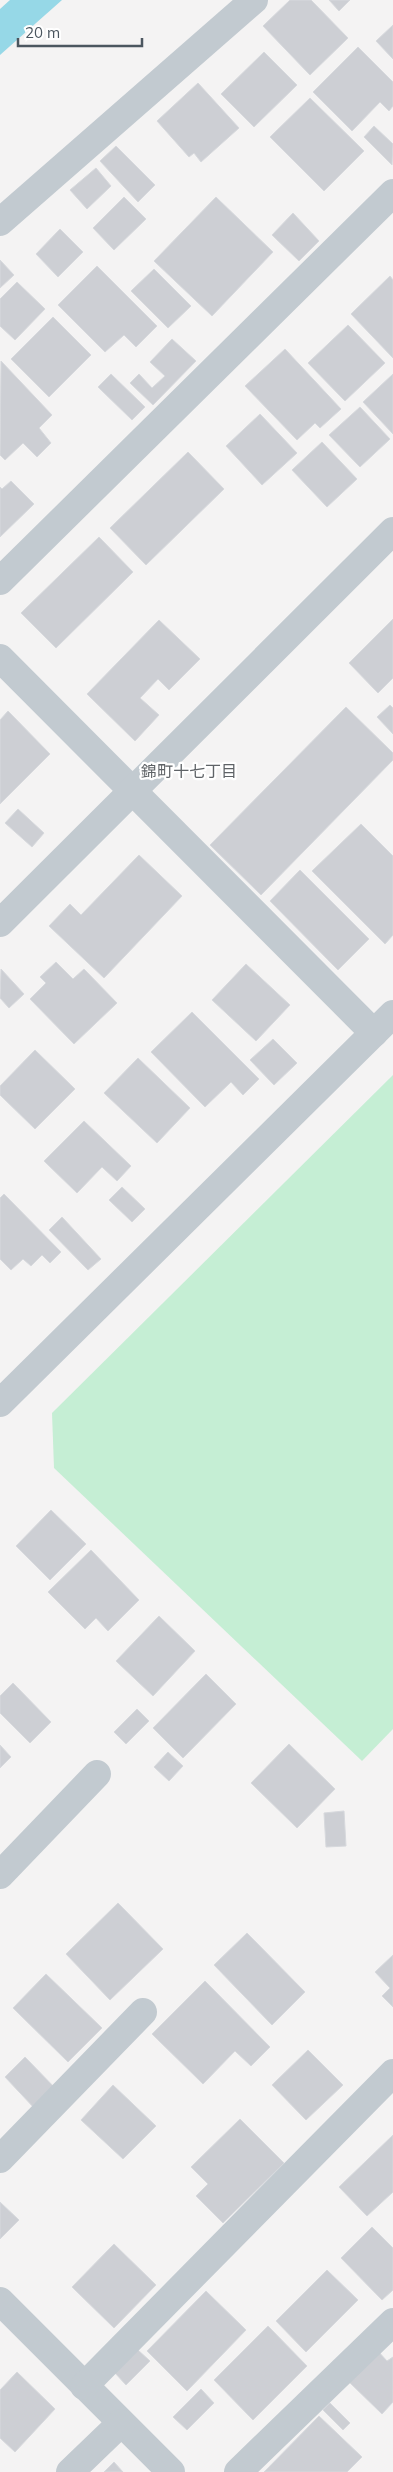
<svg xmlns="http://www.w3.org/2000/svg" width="393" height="2472" font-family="Mulish,'Noto Sans JP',sans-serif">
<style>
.garden{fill:#c5eed4}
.water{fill:#96d8e7}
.building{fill:#cdcfd4;stroke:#d7d9dd}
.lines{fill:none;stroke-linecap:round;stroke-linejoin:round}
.street{stroke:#c2cad0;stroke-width:28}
.labels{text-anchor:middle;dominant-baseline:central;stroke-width:4.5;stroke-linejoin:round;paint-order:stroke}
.neighbourhood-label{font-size:16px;fill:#5f6367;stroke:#fff}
</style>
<rect width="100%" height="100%" fill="#f4f3f3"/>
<!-- garden -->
<polygon class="garden" points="393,1075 393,1729 362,1761 54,1468 52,1413"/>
<!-- water -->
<polygon class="water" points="10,0 62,0 0,55 0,9"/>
<!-- building -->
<g class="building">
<polygon points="290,0 311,0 348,38 310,75 263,26"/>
<polygon points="329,0 350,0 339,11"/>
<polygon points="393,25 393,59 376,41"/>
<polygon points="358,47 393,82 393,106 389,111 380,102 352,131 313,92"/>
<polygon points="264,52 297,85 254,127 221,94"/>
<polygon points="198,83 239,128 201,162 194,153 189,157 157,121"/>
<polygon points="310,98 364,151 324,191 270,137"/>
<polygon points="374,126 393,144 392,165 364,137"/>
<polygon points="116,146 155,185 138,202 100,161"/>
<polygon points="96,168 111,186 87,209 70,190"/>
<polygon points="124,197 146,219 114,250 93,228"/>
<polygon points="216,197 273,252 212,316 154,261"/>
<polygon points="293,213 319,241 299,261 272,235"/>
<polygon points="60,229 83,252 58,277 36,254"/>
<polygon points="0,260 14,275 0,288"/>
<polygon points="97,266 157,326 136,347 124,335 105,352 58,305"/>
<polygon points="154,269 191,306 168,328 131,291"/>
<polygon points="390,276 393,280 393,358 351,314"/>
<polygon points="17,282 45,309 15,340 0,326 0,299"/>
<polygon points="53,317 91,355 49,397 11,359"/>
<polygon points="348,325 385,363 345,401 308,363"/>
<polygon points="172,339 196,361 153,405 130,383 139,374 152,388 165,376 150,362"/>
<polygon points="285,349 341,409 320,428 315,423 297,440 245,386"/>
<polygon points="1,361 52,415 39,428 51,443 37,457 23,443 5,460 0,455"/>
<polygon points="111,374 145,407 132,420 98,387"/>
<polygon points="393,374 393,434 363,402"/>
<polygon points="360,407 390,439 360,467 329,435"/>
<polygon points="260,414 297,453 262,485 226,446"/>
<polygon points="322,442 357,479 327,507 292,470"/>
<polygon points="188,452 224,489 146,565 110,528"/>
<polygon points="11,481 34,504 0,537 0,487 2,489"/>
<polygon points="99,537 133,572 56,648 21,613"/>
<polygon points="393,619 393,678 378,693 349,663"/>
<polygon points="159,620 200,659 169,690 158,679 140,698 159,715 135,741 87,694"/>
<polygon points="390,705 393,708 393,734 377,717"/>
<polygon points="346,707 393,753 393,760 261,895 210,845"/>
<polygon points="8,711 50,754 0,804 0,720"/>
<polygon points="18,809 44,833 32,847 5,823"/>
<polygon points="361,824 393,856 393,935 385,944 312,871"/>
<polygon points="139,855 182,896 104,978 49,926 70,904 81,915"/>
<polygon points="300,870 369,939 338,970 270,901"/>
<polygon points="56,962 73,979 84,969 117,1003 74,1044 30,999 46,983 40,977"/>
<polygon points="246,964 290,1005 256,1041 212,1000"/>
<polygon points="1,969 24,994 9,1008 0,998"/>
<polygon points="192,1012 259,1079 243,1095 231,1082 205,1107 151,1052"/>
<polygon points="273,1039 297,1063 274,1085 250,1060"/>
<polygon points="35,1050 75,1089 35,1129 0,1095 0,1086"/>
<polygon points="138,1058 190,1108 157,1143 104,1093"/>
<polygon points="84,1121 131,1166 117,1181 102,1167 77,1193 44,1161"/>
<polygon points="122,1187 145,1209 132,1222 109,1200"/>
<polygon points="4,1194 61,1252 50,1263 42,1255 31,1266 23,1259 11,1270 0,1259 0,1198"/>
<polygon points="62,1217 101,1259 88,1270 49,1230"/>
<polygon points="51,1510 86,1544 50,1580 16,1546"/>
<polygon points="91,1550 139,1600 108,1631 96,1618 85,1629 48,1592"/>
<polygon points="159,1616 195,1651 153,1696 116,1661"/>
<polygon points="206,1674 236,1704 183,1758 153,1728"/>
<polygon points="13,1683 51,1722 30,1743 0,1713 0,1696"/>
<polygon points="137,1709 149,1721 126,1744 114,1732"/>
<polygon points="289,1744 335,1789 297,1828 251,1783"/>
<polygon points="0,1745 11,1757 0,1768"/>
<polygon points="168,1752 183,1766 169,1781 154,1767"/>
<polygon points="344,1811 346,1846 326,1847 324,1813"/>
<polygon points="118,1903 163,1949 110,2000 66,1954"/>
<polygon points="247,1933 305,1992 272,2025 214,1965"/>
<polygon points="393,1955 393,2007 382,1996 390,1988 375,1972"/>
<polygon points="46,1974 102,2028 68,2062 13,2008"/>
<polygon points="205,1981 270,2047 251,2066 235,2051 203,2084 152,2034"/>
<polygon points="308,2050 343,2085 306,2120 272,2085"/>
<polygon points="25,2057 57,2090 36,2110 5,2077"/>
<polygon points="113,2085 156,2126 123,2159 81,2120"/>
<polygon points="240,2119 284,2163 223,2223 196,2196 208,2184 191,2167"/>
<polygon points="393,2135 393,2192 367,2216 339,2187"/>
<polygon points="0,2202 19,2220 0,2239"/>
<polygon points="372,2227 393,2248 393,2290 382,2300 341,2258"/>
<polygon points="114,2244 156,2285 114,2328 72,2287"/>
<polygon points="327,2270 358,2300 306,2352 276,2321"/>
<polygon points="206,2291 246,2330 187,2391 147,2351"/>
<polygon points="268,2326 307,2366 253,2420 214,2380"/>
<polygon points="138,2350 150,2361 126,2385 115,2373"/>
<polygon points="377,2350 387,2361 393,2357 393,2402 382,2414 347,2380"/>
<polygon points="17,2372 55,2409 15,2452 0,2438 0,2390"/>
<polygon points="201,2389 214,2403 187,2430 173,2417"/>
<polygon points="330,2403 350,2423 343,2430 323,2410"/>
<polygon points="319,2416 362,2457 347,2472 264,2472"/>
<polygon points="114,2462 123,2472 104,2472"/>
</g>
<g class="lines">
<!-- street -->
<g class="street">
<polyline points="0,222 254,0"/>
<polyline points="0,581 393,193"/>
<polyline points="0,658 374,1033"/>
<polyline points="0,923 393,531"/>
<polyline points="0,1403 393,1014"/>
<polyline points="0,1875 97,1774"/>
<polyline points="0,2159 143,2012"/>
<polyline points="0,2301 171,2472"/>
<polyline points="84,2386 393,2073"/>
<polyline points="70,2472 121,2423"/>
<polyline points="238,2472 393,2322"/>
</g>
</g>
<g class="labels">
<!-- neighbourhood labels -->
<g class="neighbourhood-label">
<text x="189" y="771">錦町十七丁目</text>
</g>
</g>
<!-- scale -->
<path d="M18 38v8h124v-8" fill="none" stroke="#4b565f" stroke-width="2.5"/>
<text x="25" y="38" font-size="15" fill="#4b565f" stroke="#ffffff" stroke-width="4" paint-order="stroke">20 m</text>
</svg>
